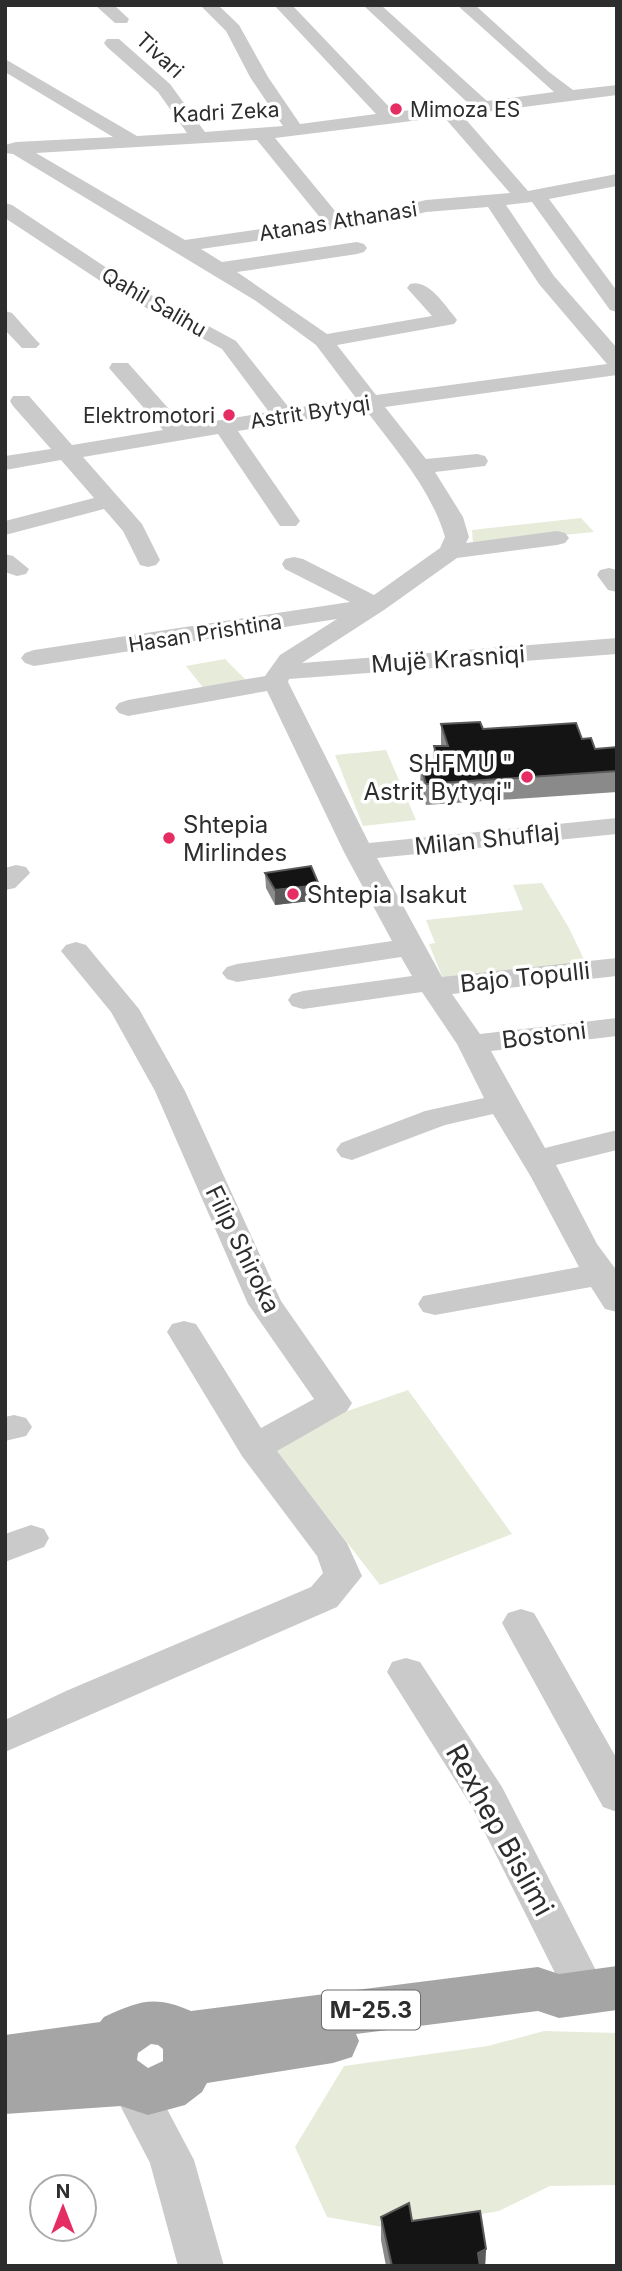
<svg xmlns="http://www.w3.org/2000/svg" width="622" height="2271" font-family="Inter,sans-serif">
<style>
.green{fill:#e7ebda}
.lines{fill:none;stroke-linecap:round;stroke-linejoin:round}
.minor{fill:#cacaca;fill-rule:evenodd}
.major{fill:#a5a5a5;fill-rule:evenodd}
.wall{fill:#8a8a8a}
.shaded-wall{fill:#5a5a5a}
.building{fill:#141414;stroke:#5a5a5a;stroke-width:2}
.poi-dot{fill:#e52d64;stroke:#fff;stroke-width:2.5}
.labels{text-anchor:middle;dominant-baseline:central;stroke-width:7;stroke-linejoin:round;paint-order:stroke}
.far-street-label{font-size:21px;fill:#2d2d2d;stroke:#fff}
.far-poi-label{font-size:21px;fill:#2d2d2d;stroke:#fff;text-anchor:start}
.shield{fill:#fff;stroke:#6c6c6c;stroke-width:2}
.shield-label{font-size:23px;font-weight:bold;fill:#2d2d2d}
.street-label{font-size:24px;fill:#2d2d2d;stroke:#fff}
.poi-label{font-size:24px;fill:#2d2d2d;stroke:#fff;text-anchor:start}
.near-street-label{font-size:28px;fill:#2d2d2d;stroke:#fff}
</style>
<rect width="100%" height="100%" fill="#fff"/>
<!-- green -->
<g class="green">
<polygon points="581,518 594,532 473,544 472,530"/>
<polygon points="225,659 247,681 205,690 186,666"/>
<polygon points="386,750 416,820 363,826 335,755"/>
<polygon points="542,883 569,928 588,968 445,984 429,944 435,943 426,920 523,910 513,885"/>
<polygon points="408,1390 512,1534 380,1585 267,1439"/>
<polygon points="544,2031 617,2033 617,2185 550,2186 499,2211 394,2229 327,2217 295,2147 344,2066 488,2046"/>
</g>
<g class="lines">
<!-- minor -->
<g class="minor">
<polygon points="95,5 114,5 129,19 127,23 115,23"/>
<path d="M200,5H218L239,25L268,77L300,124L376,114L274,5H292L394,112L468,103L363,5H381L487,101L554,92L457,5H475L549,72L573,90L617,85V95L462,115L528,191L617,174V186L549,199L617,291V312L610,310L532,202L506,205L554,276L617,348V375L385,407L426,459L477,454L485,456L488,461L485,466L435,472L463,517L469,537L466,543L557,531L565,533L569,538L565,543L557,545L457,558L384,610L302,663L617,638V654L289,679L288,682L369,843L617,818V834L377,858L442,977L617,958V976L452,994L480,1034L617,1018V1036L491,1051L545,1148L617,1130V1150L556,1165L597,1244L617,1271V1312L605,1309L591,1287L435,1315L423,1312L418,1304L423,1296L579,1267L531,1177L493,1114L445,1125L352,1160L341,1157L336,1150L341,1143L425,1111L484,1098L457,1044L422,992L303,1009L292,1006L288,1000L292,994L303,991L412,976L401,957L237,982L227,979L222,973L227,967L237,964L392,941L344,852L267,691L128,716L119,713L115,708L119,703L128,700L265,676L280,655L337,619L34,666L25,663L21,658L25,653L34,650L350,602L285,569L282,564L285,559L294,557L303,559L374,595L440,548L445,537C431,489 395,449 365,409L238,431L300,521L296,526H280L218,434L83,457L142,524L160,560L156,565L148,567L140,565L123,531L104,509L5,535V521L94,498L61,460L5,470V456L51,449L13,406L10,401L13,396H29L72,445L163,430L109,368L112,363H128L184,426L269,412L222,349L117,292L5,218V203L12,205L131,284L236,341L290,409L356,398L316,345L256,301L13,154L5,153V145L16,142L113,137L5,72V59L137,136L187,133L158,92L107,47L104,43L107,39H119L170,84L205,132L283,126L250,77L226,31ZM444,117L510,193L426,200L386,210L340,217L275,138ZM257,140L322,220L185,240L36,153ZM488,207L539,284L607,364L376,395L337,345L454,324L457,320L454,316C443,303 428,279 410,284L407,288L432,316L327,334L237,272L357,254L364,252L367,248L364,244L357,242L222,262L201,249L386,222L426,212Z"/>
<polygon points="5,311 12,313 36,340 40,344 36,348 22,348 5,330"/>
<polygon points="5,554 13,556 29,569 26,574 17,576 5,572"/>
<polygon points="609,568 617,570 617,592 608,590 597,575 600,570"/>
<polygon points="16,865 26,867 30,873 15,888 5,890 5,868"/>
<polygon points="76,942 86,945 139,1009 185,1091 281,1301 352,1403 347,1411 277,1451 347,1543 362,1576 337,1607 5,1752 5,1720 66,1691 311,1587 323,1573 317,1556 242,1456 167,1332 172,1324 184,1321 196,1324 261,1428 314,1399 248,1304 155,1091 111,1012 61,951 66,945"/>
<polygon points="14,1415 26,1418 32,1427 26,1436 5,1441 5,1417"/>
<polygon points="31,1525 44,1529 49,1538 44,1547 5,1562 5,1534"/>
<polygon points="521,1609 534,1613 617,1759 617,1812 603,1807 502,1623 508,1613"/>
<polygon points="406,1658 420,1662 502,1787 607,1992 601,2005 586,2010 571,2005 472,1807 387,1672 392,1662"/>
<polygon points="133,2069 149,2075 194,2160 224,2266 178,2266 150,2163 111,2088 117,2075"/>
</g>
<!-- major -->
<path class="major" d="M617,1966V2010L559,2018L538,2011L356,2034L359,2041L352,2057L333,2063L207,2083L202,2092L185,2105L148,2115L121,2106L5,2114V2035L100,2022L104,2017C139,2001 154,1995 191,2011L538,1967L559,1974ZM151,2044L158,2045L163,2049V2061L148,2068L137,2060L138,2053Z"/>
</g>
<!-- wall -->
<g class="wall">
<polygon points="441,724 483,729 582,739 595,749 617,747 617,792 426,805 420,786 421,766 433,765 434,746 441,746"/>
<polygon points="265,873 319,900 275,905 266,888"/>
<polygon points="381,2217 412,2221 486,2249 485,2266 386,2266 381,2240"/>
</g>
<!-- shaded-wall -->
<g class="shaded-wall">
<polygon points="319,885 319,900 275,905 275,890"/>
<polygon points="486,2249 485,2266 477,2266 478,2253"/>
</g>
<!-- building -->
<g class="building">
<polygon points="480,722 483,729 576,723 582,739 591,738 595,749 617,747 617,771 426,784 421,766 439,764 434,746 448,746 441,724"/>
<polygon points="311,866 319,885 275,890 265,873"/>
<polygon points="409,2203 412,2221 480,2211 486,2249 478,2253 480,2266 392,2266 381,2217"/>
</g>
<!-- markers -->
<g class="poi-dot">
<circle cx="396" cy="109" r="7"/>
<circle cx="229" cy="415" r="7"/>
<circle cx="527" cy="777" r="7"/>
<circle cx="169" cy="838" r="7"/>
<circle cx="293" cy="894" r="7"/>
</g>
<g class="labels">
<!-- far-street labels -->
<g class="far-street-label">
<text transform="translate(160 55) rotate(43)">Tivari</text>
<text transform="translate(226 112) rotate(-3)">Kadri Zeka</text>
<text transform="translate(338 221) rotate(-9)">Atanas Athanasi</text>
<text transform="translate(154 302) rotate(30)">Qahil Salihu</text>
<text transform="translate(310 412) rotate(-9)">Astrit Bytyqi</text>
<text transform="translate(205 633) rotate(-9)">Hasan Prishtina</text>
</g>
<!-- far-poi labels -->
<g class="far-poi-label">
<text x="410" y="109">Mimoza ES</text>
<text x="215" y="415" text-anchor="end">Elektromotori</text>
</g>
<!-- shield labels -->
<rect class="shield" x="322" y="1990.5" width="98" height="39" rx="5"/>
<g class="shield-label">
<text x="371" y="2010">M-25.3</text>
</g>
<!-- street labels -->
<g class="street-label">
<text transform="translate(448 659) rotate(-4)">Mujë Krasniqi</text>
<text transform="translate(487 839) rotate(-6)">Milan Shuflaj</text>
<text transform="translate(525 977) rotate(-6)">Bajo Topulli</text>
<text transform="translate(544 1035) rotate(-7)">Bostoni</text>
<text transform="translate(243 1249) rotate(64)">Filip Shiroka</text>
</g>
<!-- poi labels -->
<g class="poi-label">
<text x="513" y="763" text-anchor="end">SHFMU "<tspan x="513" dy="28">Astrit Bytyqi"</tspan></text>
<text x="183" y="824">Shtepia<tspan x="183" dy="28">Mirlindes</tspan></text>
<text x="307" y="894">Shtepia Isakut</text>
</g>
<!-- near-street labels -->
<g class="near-street-label">
<text transform="translate(500 1830) rotate(61)">Rexhep Bislimi</text>
</g>
</g>
<!-- border -->
<rect width="622" height="2271" fill="none" stroke="#2d2d2d" stroke-width="14"/>
<!-- north arrow -->
<g transform="translate(63 2208)"><circle r="33" fill="#ffffff" stroke="#ababab" stroke-width="2"/>
<path d="M0-5L12 26L0 18L-12 26Z" fill="#e52d64"/>
<text y="-10" font-size="19" font-weight="bold" text-anchor="middle" fill="#2d2d2d">N</text>
</g>
</svg>
